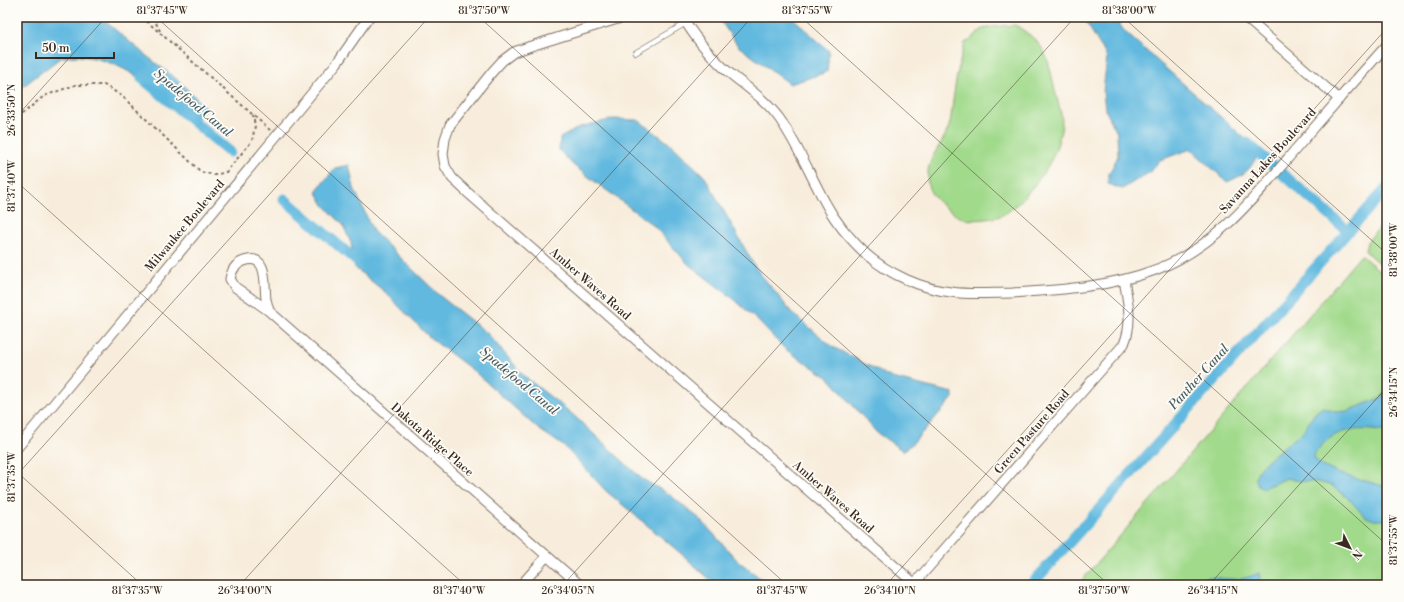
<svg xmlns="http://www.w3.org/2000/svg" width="1404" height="602" font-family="'Libre Bodoni',serif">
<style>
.green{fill:#a2da8c;stroke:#6e8255}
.water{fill:#62b9df;stroke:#4e727e}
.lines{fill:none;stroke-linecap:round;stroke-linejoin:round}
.canal{stroke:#62b9df;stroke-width:11}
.service-casing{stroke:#7d6e60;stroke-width:6}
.minor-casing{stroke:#7d6e60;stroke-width:11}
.path{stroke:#7d6e60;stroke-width:2;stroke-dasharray:3 3;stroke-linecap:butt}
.service{stroke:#fff;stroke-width:4.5}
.minor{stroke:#fff;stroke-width:9}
.ticks{fill:none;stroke:#3b2a1e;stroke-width:1;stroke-opacity:0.45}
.labels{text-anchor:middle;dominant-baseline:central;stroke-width:3.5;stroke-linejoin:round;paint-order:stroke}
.street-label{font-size:12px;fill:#3b2a1e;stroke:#fdfcf7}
.water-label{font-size:13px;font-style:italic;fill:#495c62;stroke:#fdfcf7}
.neatline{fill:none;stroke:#3b2a1e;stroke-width:1.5}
.ticks-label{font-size:10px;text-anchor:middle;fill:#3b2a1e}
</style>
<rect width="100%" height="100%" fill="#fdfcf7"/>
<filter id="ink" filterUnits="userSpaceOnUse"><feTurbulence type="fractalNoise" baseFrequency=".025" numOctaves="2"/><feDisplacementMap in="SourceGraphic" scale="8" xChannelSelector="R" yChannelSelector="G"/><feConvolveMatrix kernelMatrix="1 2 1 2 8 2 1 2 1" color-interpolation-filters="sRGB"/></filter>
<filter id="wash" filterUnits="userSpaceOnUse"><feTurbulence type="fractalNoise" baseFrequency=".012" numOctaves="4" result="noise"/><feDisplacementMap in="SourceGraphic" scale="16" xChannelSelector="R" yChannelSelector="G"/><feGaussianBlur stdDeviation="0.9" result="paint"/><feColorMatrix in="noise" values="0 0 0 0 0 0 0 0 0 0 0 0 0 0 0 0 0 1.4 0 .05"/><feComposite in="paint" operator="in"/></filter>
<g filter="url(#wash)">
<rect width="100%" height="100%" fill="#f8eddc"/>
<!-- green -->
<g class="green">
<path d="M1015,25C1045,43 1047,54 1054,86C1056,99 1062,110 1062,124C1061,134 1057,147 1053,156C1046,173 1017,210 1000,216C994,219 970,221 964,219C959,217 953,213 949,210C940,204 930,195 928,185C925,158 939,151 948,129C952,118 952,105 954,94C956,77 960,60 965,43C972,40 976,33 983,29C991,26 1006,26 1015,25Z"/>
<polygon points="1387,218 1387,271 1365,251 1367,242"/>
<polygon points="1361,255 1387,277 1387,585 1078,585"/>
</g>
<!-- water -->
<g class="water">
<path d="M17,17H100L148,57L179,81L206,108L194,121C159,91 111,47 60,58L17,91Z"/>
<polygon points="718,17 792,17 829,51 827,72 790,84 738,46"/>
<path d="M1083,17H1114L1125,32L1259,151C1251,170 1246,174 1227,182L1191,149L1160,160L1150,172L1122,189L1108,184L1109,174L1118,156L1117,133L1105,109L1103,92L1107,57Z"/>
<polygon points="613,119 638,120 673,146 705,177 755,267 792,313 833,347 892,378 953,393 953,398 912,444 903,451 876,432 829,378 785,349 757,320 735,300 688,264 654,226 573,165 559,150 560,138 580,127"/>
<polygon points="349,165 354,188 373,231 440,296 488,334 524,376 571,413 641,478 670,495 700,519 737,560 769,585 716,585 713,582 678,551 606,491 565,447 537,428 475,372 429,337 385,292 355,268 351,243 343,225 324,205 316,191 335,168"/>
<path d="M1387,391V432C1356,427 1331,427 1313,457L1322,466L1340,474L1387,487V520H1374L1364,516L1350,500L1332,486L1319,482L1299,481L1287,478L1263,488L1258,485C1257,483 1255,479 1256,476C1258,463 1291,443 1301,433C1311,424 1309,415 1323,407L1335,412L1348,411L1382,397Z"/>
<path d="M1259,573L1260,579L1258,585H1193C1206,572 1216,579 1231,579C1241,580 1250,577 1259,573Z"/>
</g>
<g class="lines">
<!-- canal -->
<g class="canal">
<polyline points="142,78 230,152"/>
<polyline points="1247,143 1348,231"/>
<polyline points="284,199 365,268"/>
<polyline points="1031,585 1387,188"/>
</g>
</g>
</g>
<g filter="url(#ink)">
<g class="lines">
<defs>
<polyline id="service" points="635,53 686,23"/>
<g id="minor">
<polyline points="624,17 531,46 514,52 502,61 492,72 450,125 445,139 443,154 445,166 452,178 467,192 915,584"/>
<path d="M683,17C694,38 710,55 727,71C745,86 765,99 779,118C798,145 810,175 826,204C836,223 851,240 867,255C889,274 922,289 951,292C971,295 992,293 1012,293C1060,290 1110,287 1155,270C1219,246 1258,193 1301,143C1329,110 1358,77 1387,45"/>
<polyline points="1245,17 1339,99"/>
<path d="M269,311C268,307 267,303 266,299C264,286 269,252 244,261C235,264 232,270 230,279L235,287L269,311L580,585"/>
<polyline points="17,448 337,63 369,17"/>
<polyline points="521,585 547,556"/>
<path d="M913,585L1124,344C1133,323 1128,302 1124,280"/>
</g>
</defs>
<!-- service casing -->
<use href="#service" class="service-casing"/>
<!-- minor casing -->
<use href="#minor" class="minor-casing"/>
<!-- path -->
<g class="path">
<polyline points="142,17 270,130"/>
<polyline points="156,17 156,23 161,33"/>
<polyline points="17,118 44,96 75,85 104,85 122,96 201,172 215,175 226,172 252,141 255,126 253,115"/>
</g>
<!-- service -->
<use href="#service" class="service"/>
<!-- minor -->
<use href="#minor" class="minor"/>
</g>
</g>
<!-- ticks -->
<path class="ticks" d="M156,17L787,585M479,17L1109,585M801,17L1387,545M1123,17L1387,254M17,116L106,17M17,182L465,585M17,472L142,585M17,475L429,17M240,585L752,17M563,585L1075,17M886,585L1387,28M1209,585L1387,387"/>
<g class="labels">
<!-- street labels -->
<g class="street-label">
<text transform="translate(1268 161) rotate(-48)">Savanna Lakes Boulevard</text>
<text transform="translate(185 226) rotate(-50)">Milwaukee Boulevard</text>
<text transform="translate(590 284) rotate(41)">Amber Waves Road</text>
<text transform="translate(1032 432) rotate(-49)">Green Pasture Road</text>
<text transform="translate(432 440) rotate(41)">Dakota Ridge Place</text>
<text transform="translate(833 497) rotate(41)">Amber Waves Road</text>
</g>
<!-- water labels -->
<g class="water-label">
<text transform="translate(193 103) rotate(40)">Spadefood Canal</text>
<text transform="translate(1199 377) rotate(-48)">Panther Canal</text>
<text transform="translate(519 381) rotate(40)">Spadefood Canal</text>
</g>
</g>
<!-- margin -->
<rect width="1404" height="602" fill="none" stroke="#fdfcf7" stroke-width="44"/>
<!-- north arrow -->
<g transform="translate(1350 548) rotate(132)" stroke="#fdfcf7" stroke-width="3" paint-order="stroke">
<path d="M0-3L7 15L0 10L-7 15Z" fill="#3b2a1e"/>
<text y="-6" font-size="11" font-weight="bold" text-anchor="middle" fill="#3b2a1e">N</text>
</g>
<!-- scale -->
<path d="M36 52v6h78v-6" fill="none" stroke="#3b2a1e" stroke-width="2"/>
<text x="42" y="52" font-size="12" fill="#3b2a1e" stroke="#fdfcf7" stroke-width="3" paint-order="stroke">50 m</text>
<rect x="22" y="22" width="1360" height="558" class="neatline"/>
<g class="ticks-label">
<text x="162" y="14">81°37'45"W</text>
<text x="484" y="14">81°37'50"W</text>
<text x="807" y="14">81°37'55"W</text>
<text x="1129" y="14">81°38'00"W</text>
<text transform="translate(11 110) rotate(-90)" y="4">26°33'50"N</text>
<text transform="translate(11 186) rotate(-90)" y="4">81°37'40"W</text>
<text transform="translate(1393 250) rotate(-90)" y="4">81°38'00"W</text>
<text transform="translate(1393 392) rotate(-90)" y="4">26°34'15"N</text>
<text transform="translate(11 477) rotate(-90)" y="4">81°37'35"W</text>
<text transform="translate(1393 540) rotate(-90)" y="4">81°37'55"W</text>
<text x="137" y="594">81°37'35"W</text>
<text x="245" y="594">26°34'00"N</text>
<text x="459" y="594">81°37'40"W</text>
<text x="568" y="594">26°34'05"N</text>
<text x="782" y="594">81°37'45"W</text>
<text x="890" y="594">26°34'10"N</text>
<text x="1104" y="594">81°37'50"W</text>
<text x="1213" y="594">26°34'15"N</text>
</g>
</svg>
